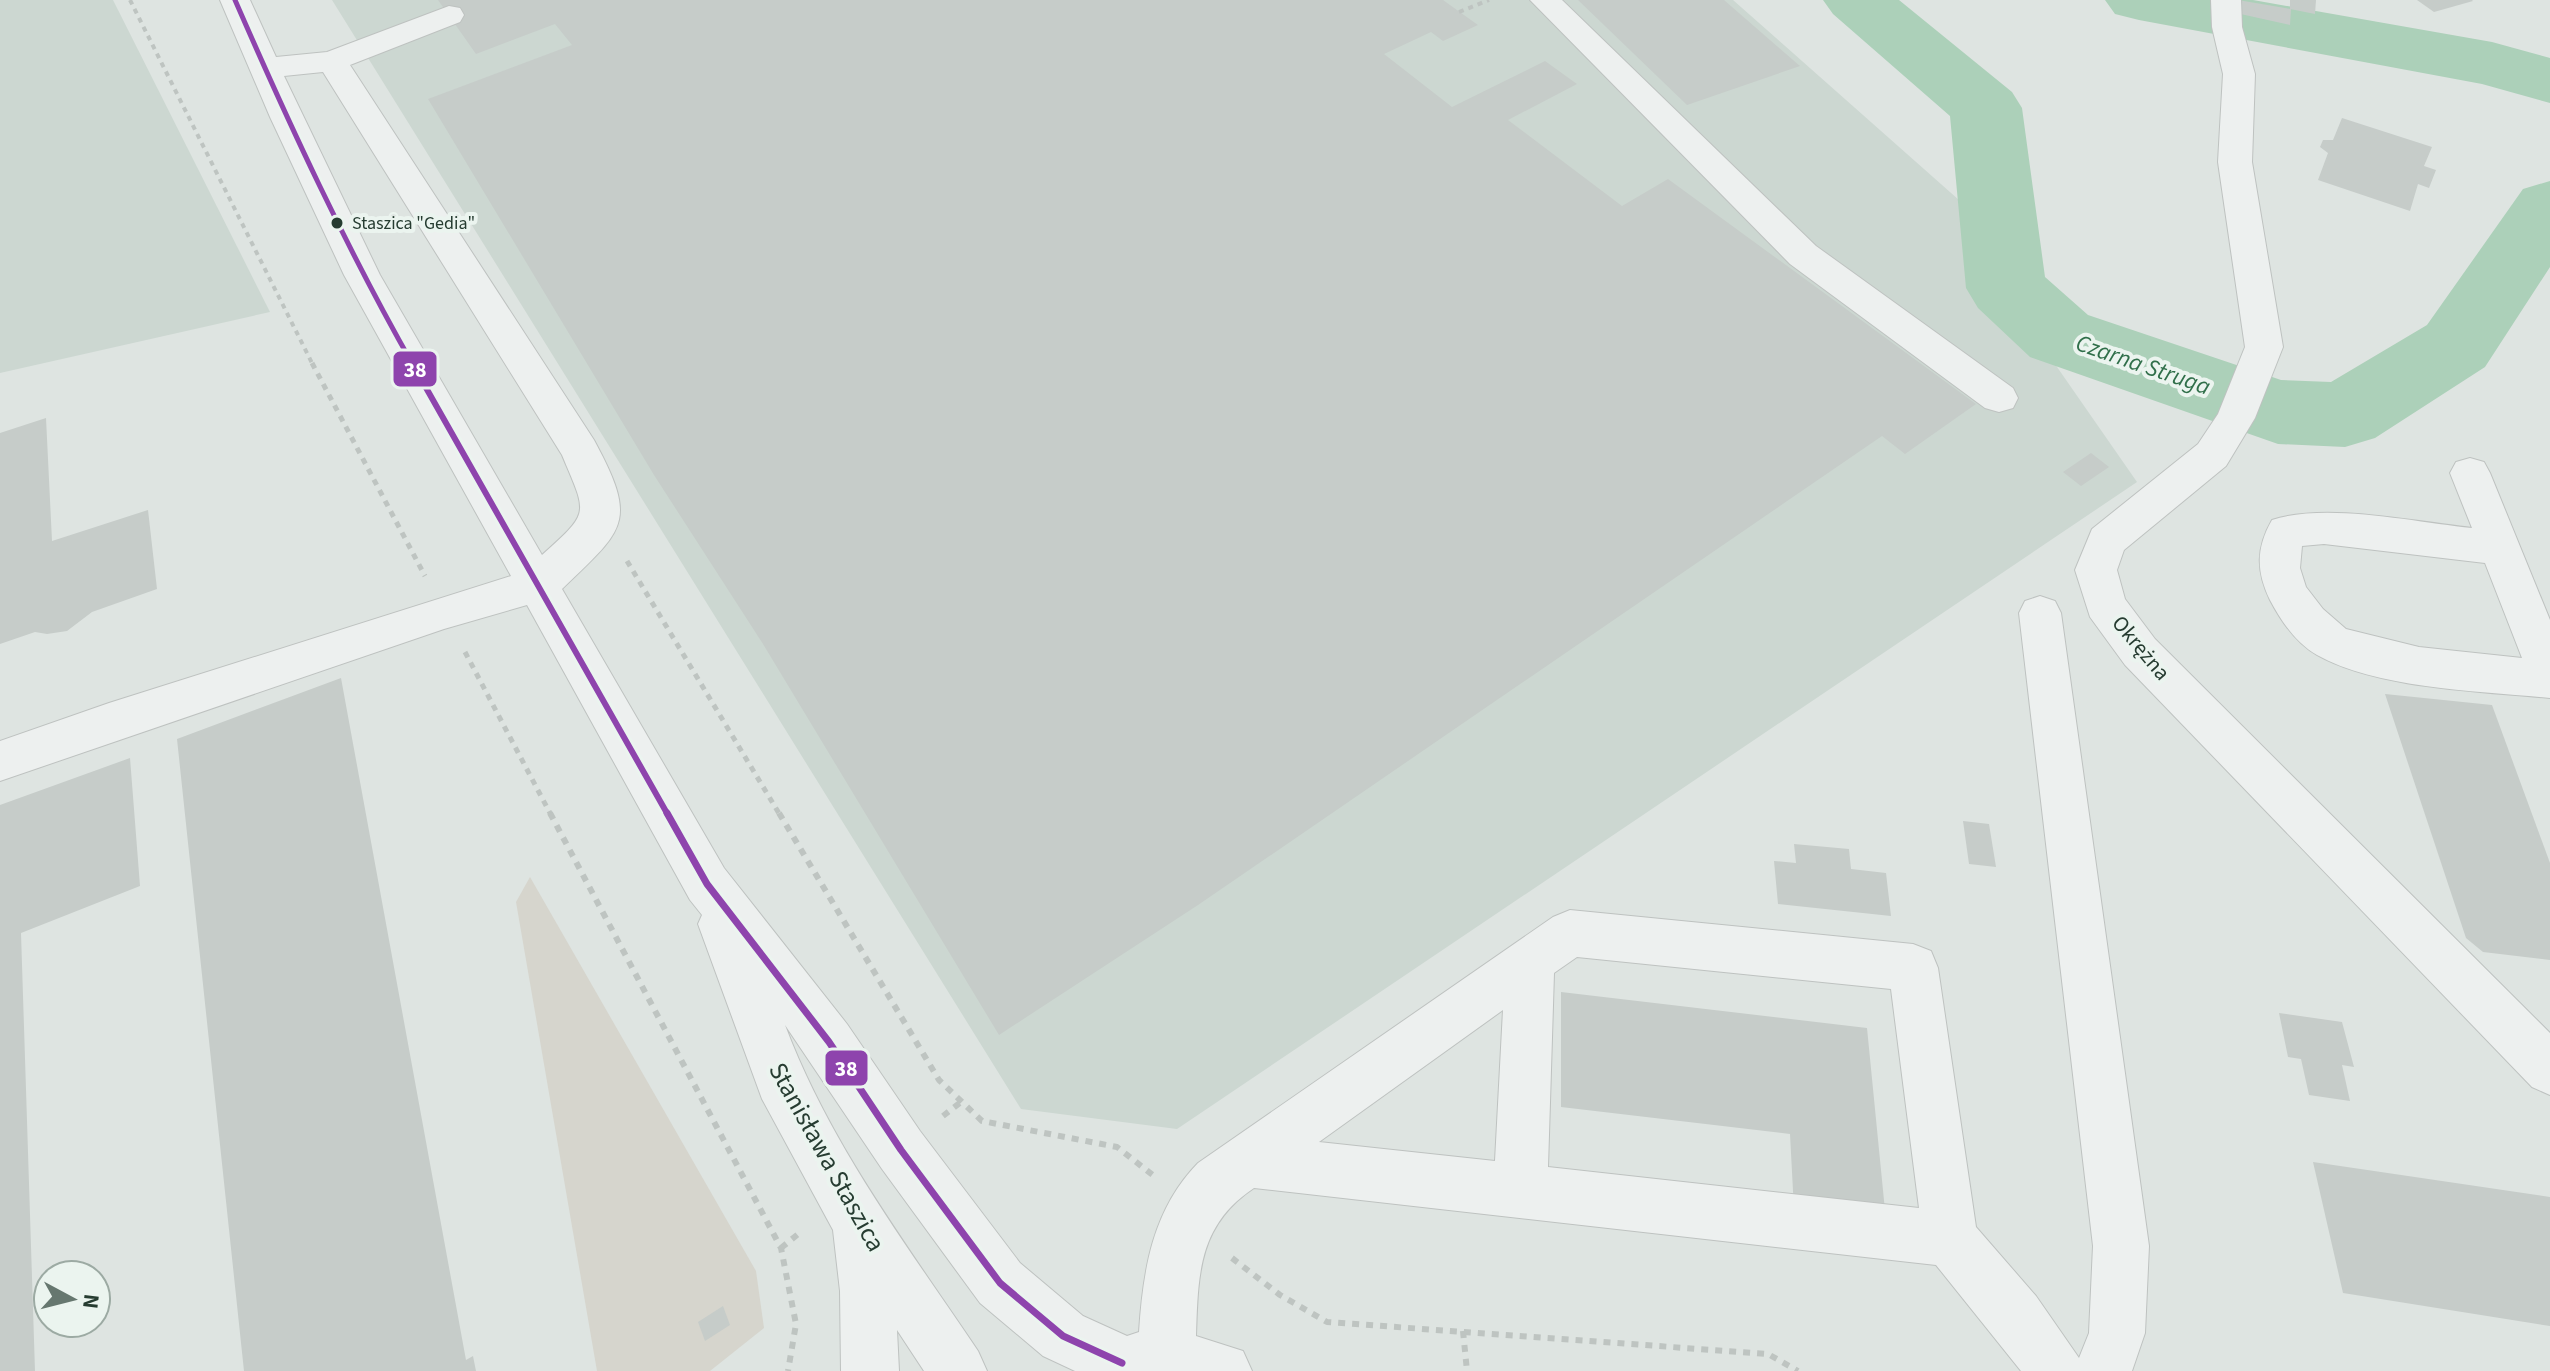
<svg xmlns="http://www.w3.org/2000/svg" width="2550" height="1371" font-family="'Source Sans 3',sans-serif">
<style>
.built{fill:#ccd7d1}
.green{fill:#d6d5cd}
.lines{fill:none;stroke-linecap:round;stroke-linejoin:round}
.river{fill:#acd0b9;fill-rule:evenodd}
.building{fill:#c6ccc9}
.minor-casing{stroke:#bec2c0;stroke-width:2}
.path-far2{stroke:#bec4c1;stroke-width:4;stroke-dasharray:5 5;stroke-linecap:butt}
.path-far1{stroke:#bec4c1;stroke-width:5;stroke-dasharray:6 6;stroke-linecap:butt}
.path{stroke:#bec4c1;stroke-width:6;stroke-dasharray:7 7;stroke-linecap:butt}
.minor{fill:#edf0ef;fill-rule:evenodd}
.bus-1-far2-casing{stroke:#ebf4ef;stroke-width:10}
.bus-1-far1-casing{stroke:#ebf4ef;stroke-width:12}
.bus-1-casing{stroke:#ebf4ef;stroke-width:13}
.bus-1-far2{stroke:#8e44ad;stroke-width:5}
.bus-1-far1{stroke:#8e44ad;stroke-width:6}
.bus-1{stroke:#8e44ad;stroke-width:7}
.bus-dot{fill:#263c31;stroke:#ebf4ef;stroke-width:3}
.labels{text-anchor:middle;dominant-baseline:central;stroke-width:8;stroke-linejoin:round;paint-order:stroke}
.far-bus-label{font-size:18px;fill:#263c31;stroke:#ebf4ef;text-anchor:start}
.street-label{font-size:22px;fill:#263c31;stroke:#ebf4ef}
.water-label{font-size:24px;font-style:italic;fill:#306f4a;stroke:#ebf4ef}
.near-street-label{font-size:26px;fill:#263c31;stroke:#ebf4ef}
.line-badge{stroke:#ebf4ef;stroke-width:3}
.badge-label{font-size:22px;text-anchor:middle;font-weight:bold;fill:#fff}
</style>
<rect width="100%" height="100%" fill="#dee4e1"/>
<!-- built -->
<g class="built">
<polygon points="0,0 113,0 270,312 0,373"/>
<polygon points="332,0 1733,0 1968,208 1981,291 2048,354 2137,482 1177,1129 1021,1109"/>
</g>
<!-- green -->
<polygon class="green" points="530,877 756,1271 764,1328 710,1371 597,1371 516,902"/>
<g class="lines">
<!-- river -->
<g class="river">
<polygon points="1823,0 1899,0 2012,92 2022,108 2045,277 2088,315 2281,380 2331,382 2427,325 2523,189 2550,181 2550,267 2485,367 2375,438 2345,447 2278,444 2030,357 1978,308 1966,288 1950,116 1833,14"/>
<polygon points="2105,0 2253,0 2492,42 2550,58 2550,103 2482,84 2139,20 2115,14"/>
</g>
</g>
<!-- building -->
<g class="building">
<polygon points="438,0 1443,0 1478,25 1443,41 1431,32 1384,54 1452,107 1545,61 1577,84 1508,120 1622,206 1668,179 1976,404 1905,454 1882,436 1198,905 999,1035 763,644 654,475 428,99 572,45 555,24 476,54"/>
<polygon points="1578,0 1724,0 1800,66 1687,105"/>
<polygon points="2238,0 2291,9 2290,25 2236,13"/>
<polygon points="2290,0 2316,0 2315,14 2290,9"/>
<polygon points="2417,0 2472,0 2473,1 2434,12"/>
<polygon points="2342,118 2432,147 2424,166 2436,170 2429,188 2418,184 2410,211 2318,180 2328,153 2320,147 2323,140 2333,140"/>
<polygon points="46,418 52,541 148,510 157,589 92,612 67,631 47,634 35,632 0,644 0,433"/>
<polygon points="2091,453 2109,467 2081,486 2063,472"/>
<polygon points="341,678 466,1360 473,1356 476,1371 244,1371 177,739"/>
<polygon points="2385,694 2492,705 2550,863 2550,960 2483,952 2466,938"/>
<polygon points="130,758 140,886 21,933 35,1371 0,1371 0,805"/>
<polygon points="1963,821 1989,824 1996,867 1969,864"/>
<polygon points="1794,844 1849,849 1851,869 1886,873 1891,916 1778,904 1774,861 1796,863"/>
<polygon points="1561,992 1867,1028 1888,1241 1795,1229 1790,1134 1561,1107"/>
<polygon points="2279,1013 2342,1022 2354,1067 2342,1065 2350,1101 2309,1095 2301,1059 2288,1057"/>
<polygon points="2313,1162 2550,1197 2550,1326 2343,1293"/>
<polygon points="723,1306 730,1325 705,1341 698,1322"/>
</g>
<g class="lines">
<defs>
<g id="minor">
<path d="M220,0H250L276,57L327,52L449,6L460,8L464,15L460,22L350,65L594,440C639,523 624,529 562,589L724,868L847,1024L920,1131L1020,1263L1083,1316L1127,1336L1139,1332C1143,1269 1153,1209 1198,1163L1553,917L1570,910L1913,944L1931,951L1938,968L1976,1227L2036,1296L2079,1358L2089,1333L2093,1246L2019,613L2025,601L2040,596L2055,601L2061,613L2149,1246L2145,1333L2132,1371H2021L1936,1265L1254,1188C1198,1225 1198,1275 1196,1336L1243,1351L1252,1371H1075L1043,1356L980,1303L882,1169L785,1025C829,1143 908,1247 978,1351L987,1371H924L897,1330L899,1371H841L840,1291L833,1230L762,1099L698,924L702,915L690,900L527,605L444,629L0,781V741L109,703L511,576L344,275L270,117ZM323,72L562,455C587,515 591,511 542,555L380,275L284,76ZM1577,957L1891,989L1919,1208L1548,1167L1554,973ZM1503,1010L1495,1161L1319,1142Z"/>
<polygon points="1530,0 1562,0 1816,246 2013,388 2018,398 2013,408 1999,412 1985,408 1790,264"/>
<polygon points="2211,0 2241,0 2242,27 2255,74 2252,162 2283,347 2255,418 2226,466 2124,550 2117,570 2125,599 2155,639 2550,1033 2550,1095 2532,1087 2125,665 2090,617 2075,570 2092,529 2198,444 2218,414 2245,347 2218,162 2223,74 2212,27"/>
<path d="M2470,458L2484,462L2490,473L2550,620V698C2482,691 2377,689 2317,655C2296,643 2281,621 2270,600C2256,571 2256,548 2272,520C2326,502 2414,522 2472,528L2450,473L2456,462ZM2324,544L2485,563L2522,658L2419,647L2346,629L2323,609L2306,587L2300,568L2302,546Z"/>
</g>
</defs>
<!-- minor casing -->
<use href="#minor" class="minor-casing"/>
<!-- path-far2 -->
<g class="path-far2">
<polyline points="130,0 313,365"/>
<polyline points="1459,12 1489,0"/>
</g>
<!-- path-far1 -->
<g class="path-far1">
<polyline points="312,363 425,576"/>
<polyline points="627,561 780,815"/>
<polyline points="465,652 551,815"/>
</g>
<!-- path -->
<g class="path">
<polyline points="550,813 781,1248 796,1324 788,1371"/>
<polyline points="779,813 939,1080 982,1121 1117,1147 1154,1176"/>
<polyline points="943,1116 961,1102"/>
<polyline points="781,1248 802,1231"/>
<polyline points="1232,1258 1280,1295 1327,1322 1768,1354 1798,1371"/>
<polyline points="1463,1331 1467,1371"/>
</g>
<!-- minor -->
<use href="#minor" class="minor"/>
<defs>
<path id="bus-1-far2" d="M235,0C289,124 346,247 413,365"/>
<polyline id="bus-1-far1" points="412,363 668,815"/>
<polyline id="bus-1" points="667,813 707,884 829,1042 901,1150 1000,1283 1063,1336 1122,1363"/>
</defs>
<!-- bus-1-far2 casing -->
<use href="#bus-1-far2" class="bus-1-far2-casing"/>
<!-- bus-1-far1 casing -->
<use href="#bus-1-far1" class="bus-1-far1-casing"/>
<!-- bus-1 casing -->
<use href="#bus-1" class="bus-1-casing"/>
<!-- bus-1-far2 -->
<use href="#bus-1-far2" class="bus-1-far2"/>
<!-- bus-1-far1 -->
<use href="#bus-1-far1" class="bus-1-far1"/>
<!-- bus-1 -->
<use href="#bus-1" class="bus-1"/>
</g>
<!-- markers -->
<circle class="bus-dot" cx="337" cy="223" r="7"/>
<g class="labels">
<!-- far-bus labels -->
<g class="far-bus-label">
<text x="352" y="223">Staszica "Gedia"</text>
</g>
<!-- street labels -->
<g class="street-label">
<text transform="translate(2141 648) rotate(50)">Okrężna</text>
</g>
<!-- water labels -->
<g class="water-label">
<text transform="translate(2143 365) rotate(19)">Czarna Struga</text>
</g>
<!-- near-street labels -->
<g class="near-street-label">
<text transform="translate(827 1157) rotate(61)">Stanisława Staszica</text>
</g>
</g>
<g class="line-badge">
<rect x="392" y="350" width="46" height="38" rx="8" fill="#8e44ad"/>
<rect x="824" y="1049" width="45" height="38" rx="8" fill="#8e44ad"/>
</g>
<g class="badge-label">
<text x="415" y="377">38</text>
<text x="846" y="1076">38</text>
</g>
<!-- north arrow -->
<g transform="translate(72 1299) rotate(97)"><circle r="38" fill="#ebf4ef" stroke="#9caaa3" stroke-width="2"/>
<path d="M0-6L14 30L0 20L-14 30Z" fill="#66776f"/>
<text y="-12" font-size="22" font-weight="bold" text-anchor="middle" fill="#263c31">N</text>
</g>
</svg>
